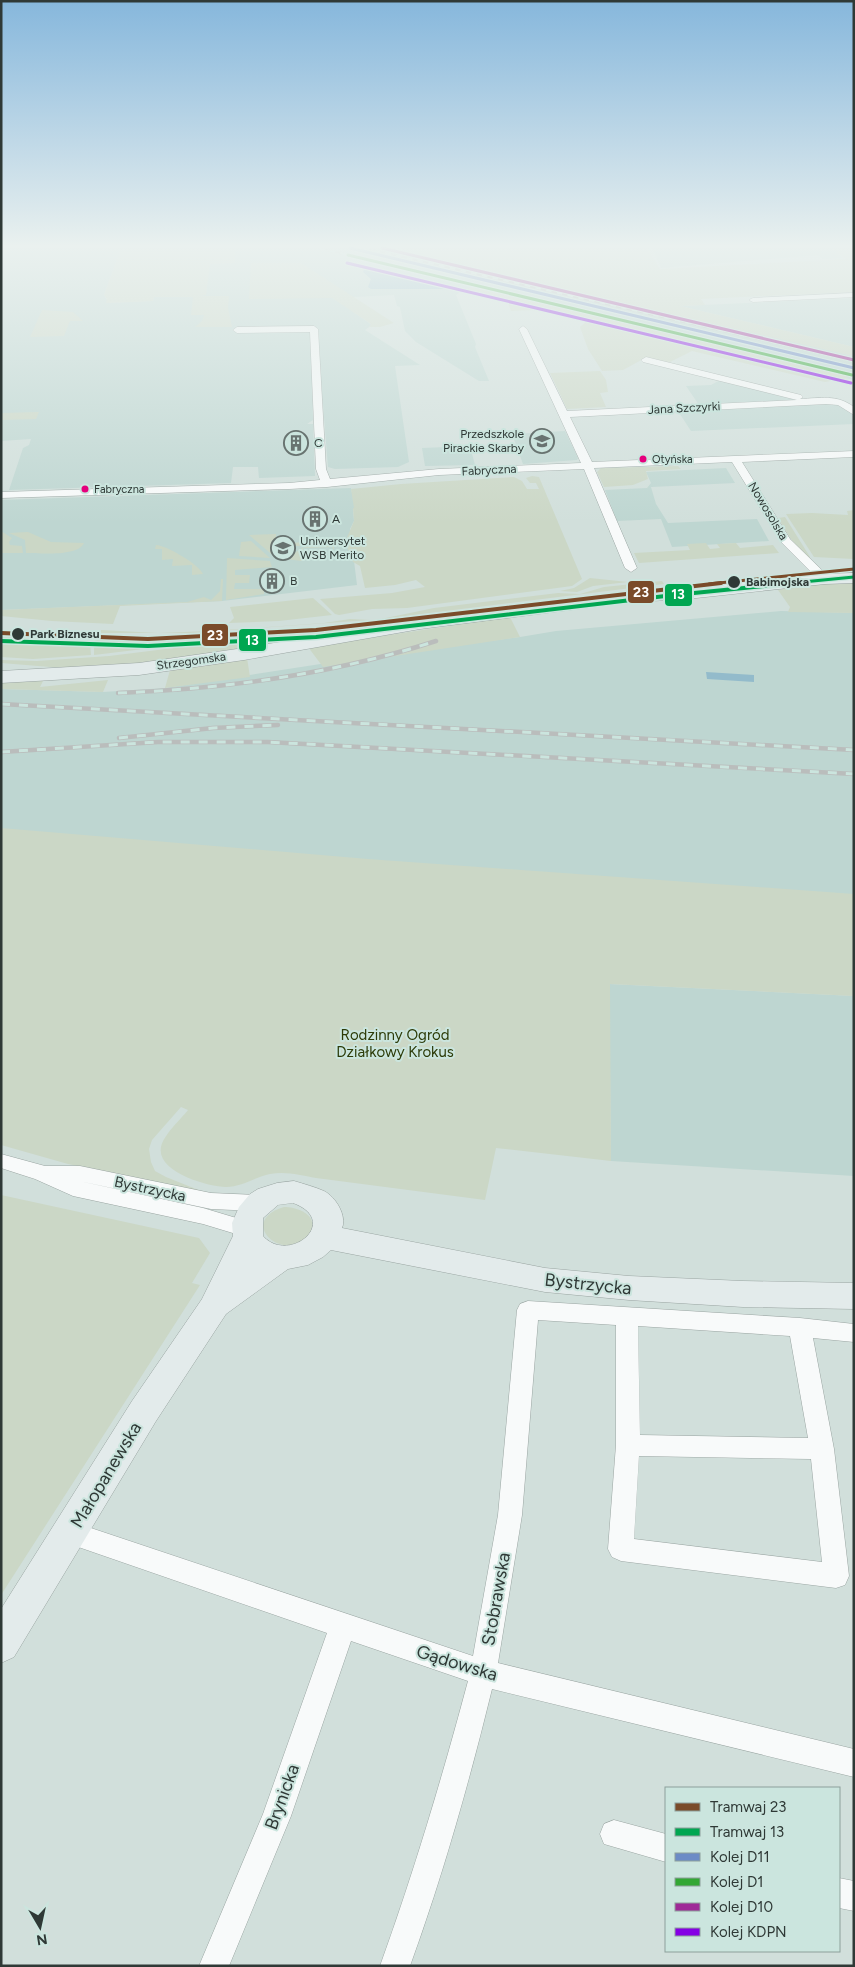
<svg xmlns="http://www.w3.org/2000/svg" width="855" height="1967" font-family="Figtree,sans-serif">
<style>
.built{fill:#bed6d1}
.green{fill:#cbd7c6}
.water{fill:#93bbcb}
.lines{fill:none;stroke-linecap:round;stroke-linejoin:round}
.street-casing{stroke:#9aa5a2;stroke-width:1}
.secondary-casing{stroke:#9aa5a2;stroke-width:1}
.street{fill:#f8fafa;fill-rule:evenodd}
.secondary{fill:#e3ebeb;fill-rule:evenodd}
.rail-far1-casing{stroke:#babdbc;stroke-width:2.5}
.rail-casing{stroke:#babdbc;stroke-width:4.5}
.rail-far1{stroke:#cbe5de;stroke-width:2;stroke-dasharray:5.5;stroke-linecap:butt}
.rail{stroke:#cbe5de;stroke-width:3;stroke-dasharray:9;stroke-linecap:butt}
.rail-1-casing{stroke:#cbe5de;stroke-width:5}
.rail-2-casing{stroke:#cbe5de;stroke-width:5}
.rail-3-casing{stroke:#cbe5de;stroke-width:5}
.rail-4-casing{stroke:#cbe5de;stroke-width:5}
.rail-1{stroke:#6c8bc6;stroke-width:3}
.rail-2{stroke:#32a734;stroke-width:3}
.rail-3{stroke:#9e2a97;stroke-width:3}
.rail-4{stroke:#8500e5;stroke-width:3}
.tram-1-far1-casing{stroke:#cbe5de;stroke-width:5.5}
.tram-1-casing{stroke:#cbe5de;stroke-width:7}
.tram-2-far1-casing{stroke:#cbe5de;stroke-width:5.5}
.tram-2-casing{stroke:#cbe5de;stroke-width:7}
.tram-1-far1{stroke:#7a4b2a;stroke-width:3}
.tram-1{stroke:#7a4b2a;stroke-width:4}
.tram-2-far1{stroke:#00a651;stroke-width:3}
.tram-2{stroke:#00a651;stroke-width:4}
.bus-dot{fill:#e5007d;stroke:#cbe5de;stroke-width:2}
.stop-dot{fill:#2f3936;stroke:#cbe5de;stroke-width:2}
.labels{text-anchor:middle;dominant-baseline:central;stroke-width:4;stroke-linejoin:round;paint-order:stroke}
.far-bus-label{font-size:11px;fill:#2f3936;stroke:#cbe5de;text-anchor:start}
.far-street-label{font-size:12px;fill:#2f3936;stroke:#cbe5de}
.far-poi-label{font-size:12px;fill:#2f3936;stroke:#cbe5de;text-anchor:start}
.far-stop-label{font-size:12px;font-weight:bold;fill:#2f3936;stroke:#cbe5de;text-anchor:start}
.park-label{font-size:15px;fill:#2c3b08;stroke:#cbe5de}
.street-label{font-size:15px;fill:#2f3936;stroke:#cbe5de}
.near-street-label{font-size:18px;fill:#2f3936;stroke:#cbe5de}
.line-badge{stroke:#cbe5de;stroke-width:2}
.badge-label{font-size:14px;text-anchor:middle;font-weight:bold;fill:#fff}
</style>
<rect width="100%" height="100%" fill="#d1dfdb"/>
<!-- built -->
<g class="built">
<polygon points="1,248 121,248 104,295 107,300 106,303 153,301 154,297 194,297 210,263 234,263 235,248 393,248 467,268 662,310 854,356 854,380 630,330 464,289 456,295 476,344 475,347 489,381 479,381 416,342 405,331 400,307 397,306 394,295 334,298 372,325 365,330 420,365 395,366 409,462 398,467 335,469 328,467 320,368 312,368 313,420 307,424 313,424 315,476 259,478 258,467 233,467 231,483 9,490 23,448 29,445 31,439 1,441"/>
<polygon points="652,248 830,248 843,258 823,259 818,255 661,268"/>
<polygon points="854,298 854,347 680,306"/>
<polygon points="720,380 792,398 793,400 699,405 686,386 711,385"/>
<polygon points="832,403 843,405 854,416 854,424 691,431 678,411"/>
<polygon points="565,431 578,458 577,460 523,464 512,434"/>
<polygon points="470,446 475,465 425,466 422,448"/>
<polygon points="726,468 735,483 651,487 656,504 668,523 757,519 769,541 672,547 661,519 617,521 605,490 647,488 651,483 646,472"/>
<polygon points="351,488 355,508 353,509 354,521 350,529 357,585 222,601 1,610 1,500"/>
<polygon points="781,611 854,613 854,930 530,889 1,852 1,689 103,692 165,688 327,663 520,637 556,631"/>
<polygon points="609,984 854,996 854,1176 611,1161"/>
</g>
<!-- green -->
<g class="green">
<polygon points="121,248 235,248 235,263 210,264 206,295 200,296 229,296 228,308 232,327 195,327 202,321 204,315 191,315 193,297 154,297 153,301 106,303 107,299 104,295"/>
<polygon points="404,248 647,248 660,269 846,259 830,248 854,248 854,292 701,299 705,305 680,306 854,347 854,356 476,270 401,250"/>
<polygon points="251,263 301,263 394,323 380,327 369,327 371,324 332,298 249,299"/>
<path d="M471,287L843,374L848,378L825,382L692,351L668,363L645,358L623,370L602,371L588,349L580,327L587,321C567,308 535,310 511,311L507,300L464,290Z"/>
<polygon points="42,310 73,312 83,321 70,321 64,336 30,337"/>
<polygon points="600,371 606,380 608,392 600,393 606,407 567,409 550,373"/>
<polygon points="39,412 36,419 1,420 1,413"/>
<polygon points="678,466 681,469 646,471 648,479 633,485 604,487 597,472 601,468"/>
<polygon points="532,476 539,477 582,579 572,586 407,608 372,609 339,615 335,614 320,599 392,593 425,587 416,580 395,585 365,588 360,566 353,562 345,542 354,521 353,508 354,508 351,489 401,484 514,477 522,481 527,489 539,489 536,483 530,483 526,478"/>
<polygon points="854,510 854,559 814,557 786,514 812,513 848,515 847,511"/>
<polygon points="785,517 810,557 810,558 794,544 778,518"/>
<polygon points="1,531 12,538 9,542 10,545 22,546 23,553 1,553"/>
<path d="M28,532L51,542L84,543C78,557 39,553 26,553L25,540L9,533Z"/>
<polygon points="276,534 276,544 321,541 305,546 286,546 286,550 296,550 281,559 276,558 249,535"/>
<polygon points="329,538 334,539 334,550 332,547 303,548 302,561 285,559 302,548 329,541"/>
<polygon points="251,541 270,558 239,556 241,542"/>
<polygon points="706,543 710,549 720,548 717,544 736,543 740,548 773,545 779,553 639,563 634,553 690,550 687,544"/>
<path d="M156,545C166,545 200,565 203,574L192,575V565L172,566L173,559L162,560V549H155Z"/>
<polygon points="227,558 270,561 272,567 235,570 235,575 250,575 249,583 235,583 234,589 264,589 264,594 226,600"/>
<polygon points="590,578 628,582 593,586 577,592 560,591 574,588"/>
<polygon points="221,579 223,579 222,601 120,606 113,624 52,621 1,616 1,610 187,602 204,597 211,600 220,591"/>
<polygon points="662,581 664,584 381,619 434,608 558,593 580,594 604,587"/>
<polygon points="824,583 854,583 854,613 788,612 790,607 778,590"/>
<path d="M668,590L670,592L263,647L258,638L251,636L94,655V642L97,639C152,644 207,638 263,635C399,626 533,605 668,590Z"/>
<polygon points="313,598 332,615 279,621 229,623 234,618 230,607"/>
<polygon points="510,617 520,637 323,667 308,647"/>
<polygon points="350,619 370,620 189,633 100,633 101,630 158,633 210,631 324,623"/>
<polygon points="1,637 84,641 90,643 91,655 33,659 1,657"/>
<polygon points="247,639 252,639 256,648 127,665 63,668 1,663 1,660 37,661 109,656"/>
<polygon points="247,658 250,677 165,688 170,670"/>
<polygon points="108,680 103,692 1,689 1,682 43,681 40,687"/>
<path d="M1,828L368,859L854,894V996L610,984L611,1161L496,1148L485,1200L316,1178C300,1175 286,1171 270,1174C255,1177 242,1187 226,1187C208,1187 156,1172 161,1147C164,1134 180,1120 188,1110L181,1107L152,1140L149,1149L151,1162L155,1171L166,1177L206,1193L68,1164L1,1145Z"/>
<polygon points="1,1195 199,1238 210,1253 192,1283 200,1285 1,1595"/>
<path d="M284,1207C298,1207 321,1216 309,1234C287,1266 234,1222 284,1207Z"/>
</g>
<!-- water -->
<g class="water">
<polygon points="375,269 385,271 448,286 448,288 442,289 371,289 368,287 371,279 363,272 364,270"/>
<polygon points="706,672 754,675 754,682 707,679"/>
</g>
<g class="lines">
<defs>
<g id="street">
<polygon points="854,293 854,297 753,302 749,300 753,298"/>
<path d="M314,326L318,329L326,469L330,479L439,469L581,463L519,329L523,326L527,329L567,411L797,400L643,362L641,360L646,357L801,395L803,397L800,399C820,398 837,394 854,407V415L838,405L826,404L570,417L592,462L854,451V457L742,462L790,539L831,579L829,582H821L782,543L732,462L594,468L637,568L631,572L625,568L584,469L439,475L327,487L289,489L1,498V492L289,483L320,480L316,469L310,332L237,333L233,330L237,327Z"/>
<polygon points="1,1154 45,1166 80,1166 211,1193 258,1195 265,1197 268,1203 265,1209 258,1211 211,1209 79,1181 203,1208 253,1223 256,1229 253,1235 246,1237 203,1224 73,1196 35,1179 1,1168"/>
<path d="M528,1301L800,1318L854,1324V1342L813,1338L834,1449L849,1576L845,1585L836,1588L621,1561L612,1557L608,1549L616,1445V1325L538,1320L522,1515L498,1663L854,1749V1777L492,1689C469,1783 443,1875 410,1966H380C414,1872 442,1778 468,1681L351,1641L291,1816L229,1966H199L263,1814L327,1633L61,1541L58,1533L61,1525L70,1521L473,1656L498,1515L517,1310L520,1304ZM638,1326L790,1336L808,1438L640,1435ZM639,1456L811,1459L822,1562L634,1539Z"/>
<polygon points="614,1820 666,1834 666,1862 604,1844 600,1834 604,1824"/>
<polygon points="839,1878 854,1881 854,1911 839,1908"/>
</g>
<g id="secondary">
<polygon points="854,573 854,583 825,584 687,599 632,602 420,629 244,660 139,675 1,683 1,671 139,663 244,648 420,619 632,592 687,589 825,574"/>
<path d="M294,1181C304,1184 315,1187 324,1191C336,1197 347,1216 342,1228L545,1268L629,1276L743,1281L854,1283V1309L743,1307L629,1300L545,1292L331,1250L323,1257L308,1265L288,1269L226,1314L156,1421L14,1657L1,1663V1609L132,1401L202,1299L233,1236L232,1223L239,1207L250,1194L258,1189L277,1183ZM293,1203C342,1221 289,1265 263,1236V1218L278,1205Z"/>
</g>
</defs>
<!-- street casing -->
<use href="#street" class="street-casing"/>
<!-- secondary casing -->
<use href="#secondary" class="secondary-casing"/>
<!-- street -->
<use href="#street" class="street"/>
<!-- secondary -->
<use href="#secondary" class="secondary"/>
<defs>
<g id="rail-far1">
<polyline points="319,248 854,375"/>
<polyline points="364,248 854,361"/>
</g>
<g id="rail">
<path d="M118,693C225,689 334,674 436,641"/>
<polyline points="1,704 854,750"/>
<polyline points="119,738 213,728 278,725"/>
<polyline points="1,752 158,742 268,742 854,774"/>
</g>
</defs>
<!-- rail-far1 casing -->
<use href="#rail-far1" class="rail-far1-casing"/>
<!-- rail casing -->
<use href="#rail" class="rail-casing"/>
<!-- rail-far1 -->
<use href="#rail-far1" class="rail-far1"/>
<!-- rail -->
<use href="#rail" class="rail"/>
<defs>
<polyline id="rail-1" points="350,248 854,368"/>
<polyline id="rail-2" points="348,255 852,375"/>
<polyline id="rail-3" points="382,248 854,360"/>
<polyline id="rail-4" points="347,263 851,383"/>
</defs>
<!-- rail-1 casing -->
<use href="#rail-1" class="rail-1-casing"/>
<!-- rail-2 casing -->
<use href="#rail-2" class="rail-2-casing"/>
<!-- rail-3 casing -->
<use href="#rail-3" class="rail-3-casing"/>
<!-- rail-4 casing -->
<use href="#rail-4" class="rail-4-casing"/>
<!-- rail-1 -->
<use href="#rail-1" class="rail-1"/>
<!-- rail-2 -->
<use href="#rail-2" class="rail-2"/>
<!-- rail-3 -->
<use href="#rail-3" class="rail-3"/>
<!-- rail-4 -->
<use href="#rail-4" class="rail-4"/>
<defs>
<polyline id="tram-1-far1" points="709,584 854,569"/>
<polyline id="tram-1" points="1,633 148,639 316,630 721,583"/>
<polyline id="tram-2-far1" points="782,584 854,577"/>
<polyline id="tram-2" points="1,641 148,646 316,637 674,595 794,583"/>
</defs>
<!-- tram-1-far1 casing -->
<use href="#tram-1-far1" class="tram-1-far1-casing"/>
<!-- tram-1 casing -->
<use href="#tram-1" class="tram-1-casing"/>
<!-- tram-2-far1 casing -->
<use href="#tram-2-far1" class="tram-2-far1-casing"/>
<!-- tram-2 casing -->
<use href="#tram-2" class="tram-2-casing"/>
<!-- tram-1-far1 -->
<use href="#tram-1-far1" class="tram-1-far1"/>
<!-- tram-1 -->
<use href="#tram-1" class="tram-1"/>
<!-- tram-2-far1 -->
<use href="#tram-2-far1" class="tram-2-far1"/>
<!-- tram-2 -->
<use href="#tram-2" class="tram-2"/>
</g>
<!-- sky -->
<linearGradient id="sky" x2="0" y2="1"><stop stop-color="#86b7dc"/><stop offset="0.47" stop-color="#eaf1ef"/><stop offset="1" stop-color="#eaf1ef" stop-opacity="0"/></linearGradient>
<rect width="855" height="523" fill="url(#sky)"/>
<!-- icons -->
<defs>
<symbol id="school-ring" viewBox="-11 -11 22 22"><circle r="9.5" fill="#cbe5de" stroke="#687370" stroke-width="1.5"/><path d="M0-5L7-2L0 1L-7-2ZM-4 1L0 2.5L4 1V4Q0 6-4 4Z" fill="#687370"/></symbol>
<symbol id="building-ring" viewBox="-11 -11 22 22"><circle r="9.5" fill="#cbe5de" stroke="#687370" stroke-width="1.5"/><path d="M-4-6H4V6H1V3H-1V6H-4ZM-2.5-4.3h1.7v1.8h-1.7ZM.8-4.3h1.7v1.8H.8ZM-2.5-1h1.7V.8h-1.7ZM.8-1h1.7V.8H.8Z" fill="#687370"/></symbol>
<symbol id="university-ring" viewBox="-11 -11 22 22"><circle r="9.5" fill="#cbe5de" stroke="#687370" stroke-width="1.5"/><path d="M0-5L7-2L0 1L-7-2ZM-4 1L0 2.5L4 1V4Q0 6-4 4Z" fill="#687370"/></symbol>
</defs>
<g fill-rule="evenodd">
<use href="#school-ring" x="528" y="427" width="28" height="28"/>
<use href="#building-ring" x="282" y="429" width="28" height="28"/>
<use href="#building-ring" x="301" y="505" width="28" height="28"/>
<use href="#university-ring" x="269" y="534" width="28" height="28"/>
<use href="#building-ring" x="258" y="567" width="28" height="28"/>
</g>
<!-- markers -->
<g class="bus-dot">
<circle cx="643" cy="459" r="4.5"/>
<circle cx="85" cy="489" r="4.5"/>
</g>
<g class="stop-dot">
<circle cx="734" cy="582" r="7"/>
<circle cx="18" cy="634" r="7"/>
</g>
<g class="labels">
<!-- far-bus labels -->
<g class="far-bus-label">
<text x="652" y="459">Otyńska</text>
<text x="94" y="489">Fabryczna</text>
</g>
<!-- far-street labels -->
<g class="far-street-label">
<text transform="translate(684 408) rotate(-3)">Jana Szczyrki</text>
<text transform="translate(489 470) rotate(-3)">Fabryczna</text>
<text transform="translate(768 511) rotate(59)">Nowosolska</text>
<text transform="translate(191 661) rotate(-8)">Strzegomska</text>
</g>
<!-- far-poi labels -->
<g class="far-poi-label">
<text x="524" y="434" text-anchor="end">Przedszkole<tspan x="524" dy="14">Pirackie Skarby</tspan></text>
<text x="314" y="443">C</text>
<text x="332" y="519">A</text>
<text x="300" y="541">Uniwersytet<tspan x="300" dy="14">WSB Merito</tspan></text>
<text x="290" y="581">B</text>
</g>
<!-- far-stop labels -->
<g class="far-stop-label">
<text x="746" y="582">Babimojska</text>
<text x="30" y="634">Park Biznesu</text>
</g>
<!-- park labels -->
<g class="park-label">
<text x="395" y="1035">Rodzinny Ogród<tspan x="395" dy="17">Działkowy Krokus</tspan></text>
</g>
<!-- street labels -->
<g class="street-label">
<text transform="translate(150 1189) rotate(12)">Bystrzycka</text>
</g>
<!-- near-street labels -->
<g class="near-street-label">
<text transform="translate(588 1284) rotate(6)">Bystrzycka</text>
<text transform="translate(106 1475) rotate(-59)">Małopanewska</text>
<text transform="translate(496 1599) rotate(-80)">Stobrawska</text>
<text transform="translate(457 1663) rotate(17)">Gądowska</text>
<text transform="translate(282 1797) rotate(-70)">Brynicka</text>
</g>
</g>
<g class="line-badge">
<rect x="627" y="580" width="28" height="24" rx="5" fill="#7a4b2a"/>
<rect x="664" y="583" width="29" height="24" rx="5" fill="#00a651"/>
<rect x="201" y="623" width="28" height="24" rx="5" fill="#7a4b2a"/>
<rect x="238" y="628" width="29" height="24" rx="5" fill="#00a651"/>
</g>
<g class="badge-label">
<text x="641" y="597">23</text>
<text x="678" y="599">13</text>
<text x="215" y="640">23</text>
<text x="252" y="645">13</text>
</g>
<!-- border -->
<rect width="855" height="1967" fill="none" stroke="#2f3936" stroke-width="5"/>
<!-- legend -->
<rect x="665" y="1787" width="175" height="165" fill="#cbe5de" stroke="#8da09b"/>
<rect x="675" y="1803" width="25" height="8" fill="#7a4b2a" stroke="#8da09b"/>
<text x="710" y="1812" font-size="15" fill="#2f3936">Tramwaj 23</text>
<rect x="675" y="1828" width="25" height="8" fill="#00a651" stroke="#8da09b"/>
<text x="710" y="1837" font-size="15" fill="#2f3936">Tramwaj 13</text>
<rect x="675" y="1853" width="25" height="8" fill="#6c8bc6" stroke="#8da09b"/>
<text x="710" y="1862" font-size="15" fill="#2f3936">Kolej D11</text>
<rect x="675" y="1878" width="25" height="8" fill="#32a734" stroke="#8da09b"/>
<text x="710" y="1887" font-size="15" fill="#2f3936">Kolej D1</text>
<rect x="675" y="1903" width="25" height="8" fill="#9e2a97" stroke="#8da09b"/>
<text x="710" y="1912" font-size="15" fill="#2f3936">Kolej D10</text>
<rect x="675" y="1928" width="25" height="8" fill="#8500e5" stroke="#8da09b"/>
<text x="710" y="1937" font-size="15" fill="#2f3936">Kolej KDPN</text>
<!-- north arrow -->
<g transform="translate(40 1927) rotate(171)" stroke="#cbe5de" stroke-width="4" paint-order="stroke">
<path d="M0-4L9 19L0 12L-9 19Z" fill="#2f3936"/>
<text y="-8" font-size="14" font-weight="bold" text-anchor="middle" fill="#2f3936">N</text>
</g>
</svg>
